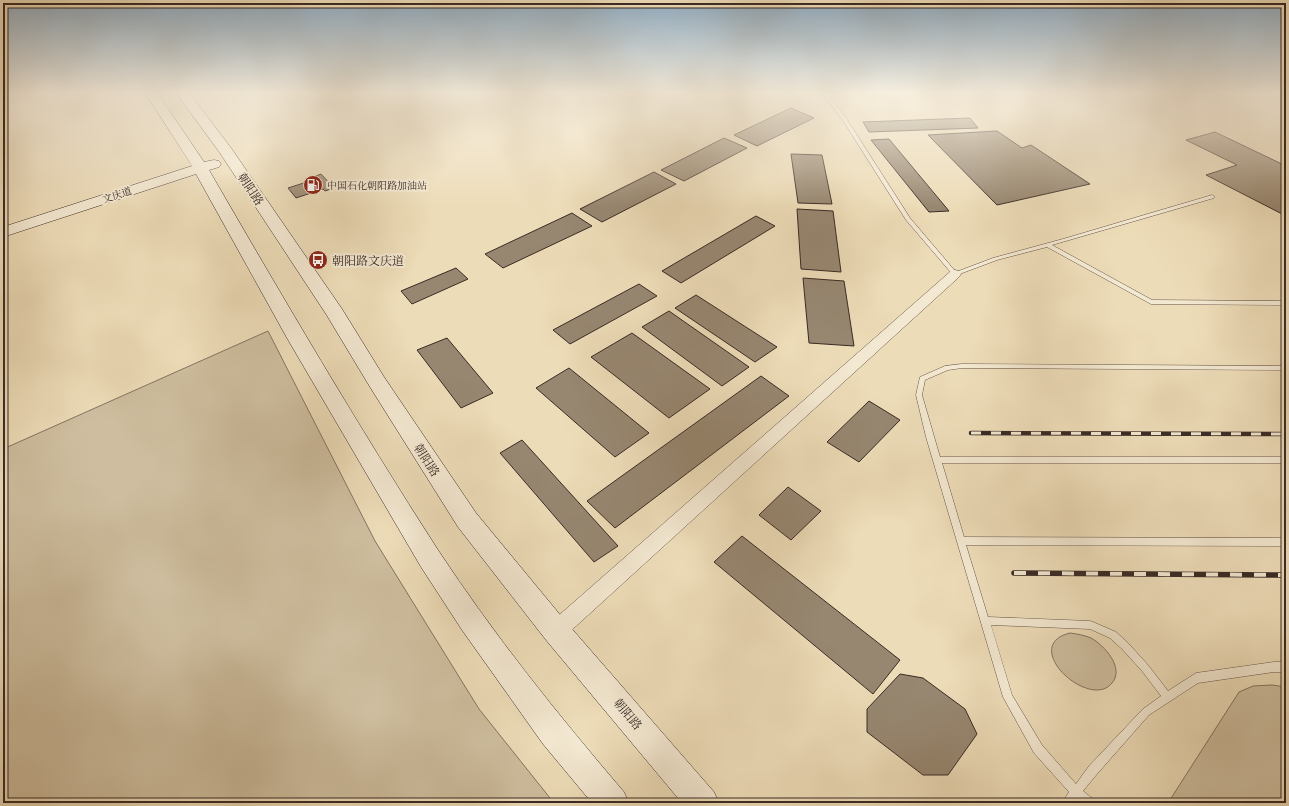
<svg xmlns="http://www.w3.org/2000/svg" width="1289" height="806" font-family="'Libre Caslon Text','Noto Serif SC',serif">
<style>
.green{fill:#cebe9f;stroke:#847462}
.building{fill:#978771;stroke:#392a25}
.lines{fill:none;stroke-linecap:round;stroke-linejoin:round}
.lane-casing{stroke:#66564a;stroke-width:1}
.street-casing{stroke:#66564a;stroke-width:1}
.secondary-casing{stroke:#392a25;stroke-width:1}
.lane{fill:#f3e8d1;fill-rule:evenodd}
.street{fill:#f3e8d1;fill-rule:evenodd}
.secondary{fill:#f3e8d1;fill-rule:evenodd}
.rail-far1-casing{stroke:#392a25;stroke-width:4.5}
.rail-casing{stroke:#392a25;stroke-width:5.5}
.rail-far1{stroke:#f3e8d1;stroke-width:3;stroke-dasharray:10;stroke-linecap:butt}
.rail{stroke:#f3e8d1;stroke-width:4;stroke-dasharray:12;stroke-linecap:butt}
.labels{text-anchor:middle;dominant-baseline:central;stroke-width:4;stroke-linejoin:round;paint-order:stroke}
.far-poi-label{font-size:10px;fill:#392a25;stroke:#f3e8d1;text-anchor:start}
.far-street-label{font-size:10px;fill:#392a25;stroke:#f3e8d1}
.street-label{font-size:12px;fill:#392a25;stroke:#f3e8d1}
.poi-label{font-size:12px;fill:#392a25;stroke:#f3e8d1;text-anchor:start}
</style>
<rect width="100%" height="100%" fill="#eddcb8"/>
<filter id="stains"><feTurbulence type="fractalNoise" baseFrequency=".005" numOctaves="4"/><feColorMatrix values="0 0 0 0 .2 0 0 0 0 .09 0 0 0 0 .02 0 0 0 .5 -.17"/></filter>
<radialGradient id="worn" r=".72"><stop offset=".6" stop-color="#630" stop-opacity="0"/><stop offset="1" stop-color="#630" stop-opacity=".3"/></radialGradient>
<!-- green -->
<g class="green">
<polygon points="268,331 375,541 479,709 554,803 3,803 3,449"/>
<path d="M1070,633C1077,634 1084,635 1091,638C1104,645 1125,668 1112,683C1108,688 1103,690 1096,690C1067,689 1028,643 1070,633Z"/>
<polygon points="1272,685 1286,687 1286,803 1168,803 1239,692 1253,686"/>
</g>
<!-- building -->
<g class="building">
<polygon points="791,108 814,118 757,146 734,135"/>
<polygon points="970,118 978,128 869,132 863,122"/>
<polygon points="997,131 1022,148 1031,145 1090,184 997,205 928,135"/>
<polygon points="1215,132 1286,166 1286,216 1206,175 1237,165 1186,140"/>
<polygon points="724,138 747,148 684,181 661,170"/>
<polygon points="889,139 949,211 929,212 871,140"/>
<polygon points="791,154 822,155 832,204 798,203"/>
<polygon points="654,172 676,184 602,222 580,209"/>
<polygon points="321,174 334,188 325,191 323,189 296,198 288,188 313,180 311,178"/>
<polygon points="797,209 833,211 841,272 801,269"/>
<polygon points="572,213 592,226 503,268 485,254"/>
<polygon points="756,216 775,226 681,283 662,271"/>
<polygon points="456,268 468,279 412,304 401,291"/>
<polygon points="803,278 844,281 854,346 809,343"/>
<polygon points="639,284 657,296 570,344 553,330"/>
<polygon points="696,295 777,347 755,362 675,308"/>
<polygon points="669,311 749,367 722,386 642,327"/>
<polygon points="632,333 710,389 669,418 591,357"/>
<polygon points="447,338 493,393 461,408 417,350"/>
<polygon points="569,368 649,433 615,457 536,388"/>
<polygon points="761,376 789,396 615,528 587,501"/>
<polygon points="869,401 900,420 859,462 827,442"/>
<polygon points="522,440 618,546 594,562 500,453"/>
<polygon points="788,487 821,511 791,540 759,515"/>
<polygon points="742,536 900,660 873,694 714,562"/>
<polygon points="900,674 923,678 965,709 977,734 948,775 923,775 867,732 867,709"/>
</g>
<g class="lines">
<defs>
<g id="lane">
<polygon points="823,94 827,94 846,118 910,218 956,272 993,258 1063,239 1212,195 1215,197 1214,198 1052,245 1152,300 1286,301 1286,305 1151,304 1047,247 997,260 957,275 953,275 906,220 842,119"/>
<path d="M962,364L1286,366V370L962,368L948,370L925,380L922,395L940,457H1286V463H942L964,537L1286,538V546L966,545L988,617L1090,621L1093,622L1116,632L1128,643L1148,665L1168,691L1196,673L1274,662H1286V672H1274L1198,683L1149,715L1097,774L1083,791L1093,799L1094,803H1081L1077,799L1074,803H1062L1069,792L1034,753L1003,697L926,437L916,395L920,377L945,366ZM991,625L1090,629L1110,638L1122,649L1142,671L1161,696L1143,709L1089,766L1076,784L1042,745L1012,695Z"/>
</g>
<polygon id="street" points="955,270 959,271 961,274 959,277 563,638 556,640 549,638 546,631 549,624 951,271"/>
<g id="secondary">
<path d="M146,94H158L204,162L214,160L219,161L221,164L219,167L209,170C283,298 358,426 438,550C494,635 558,715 624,792L629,803H592L543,744L462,630L421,567L287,338L196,174L3,237V227L192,166Z"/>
<polygon points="177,94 190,94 231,148 342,309 384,377 476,513 566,622 714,792 719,803 682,803 546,640 458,527 370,387 326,314 220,153"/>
</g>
</defs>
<!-- lane casing -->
<use href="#lane" class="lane-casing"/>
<!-- street casing -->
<use href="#street" class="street-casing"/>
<!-- secondary casing -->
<use href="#secondary" class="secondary-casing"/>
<!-- lane -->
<use href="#lane" class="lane"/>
<!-- street -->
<use href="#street" class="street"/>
<!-- secondary -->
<use href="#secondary" class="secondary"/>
<defs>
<polyline id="rail-far1" points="971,433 1286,434"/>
<polyline id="rail" points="1014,573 1286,575"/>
</defs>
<!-- rail-far1 casing -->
<use href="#rail-far1" class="rail-far1-casing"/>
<!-- rail casing -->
<use href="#rail" class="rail-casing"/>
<!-- rail-far1 -->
<use href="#rail-far1" class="rail-far1"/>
<!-- rail -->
<use href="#rail" class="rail"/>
</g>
<!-- sky -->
<linearGradient id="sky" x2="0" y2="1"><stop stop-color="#91acc1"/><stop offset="0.45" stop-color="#f7efdf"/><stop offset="1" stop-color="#f7efdf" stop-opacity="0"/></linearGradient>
<rect width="1289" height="207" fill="url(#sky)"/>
<!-- icons -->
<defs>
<symbol id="fuel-disc" viewBox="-11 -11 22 22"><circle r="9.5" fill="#8f2418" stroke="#f3e8d1"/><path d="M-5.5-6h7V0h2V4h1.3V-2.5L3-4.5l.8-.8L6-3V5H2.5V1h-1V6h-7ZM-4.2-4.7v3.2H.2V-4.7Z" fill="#fff"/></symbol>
<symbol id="bus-disc" viewBox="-11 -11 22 22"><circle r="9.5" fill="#8f2418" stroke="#f3e8d1"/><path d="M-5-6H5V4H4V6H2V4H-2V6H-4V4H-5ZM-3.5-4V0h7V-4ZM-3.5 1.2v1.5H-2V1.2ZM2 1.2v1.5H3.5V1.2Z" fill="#fff"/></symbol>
</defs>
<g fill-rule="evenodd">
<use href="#fuel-disc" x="302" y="174" width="22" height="22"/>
<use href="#bus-disc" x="307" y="249" width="22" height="22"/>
</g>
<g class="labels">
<!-- far-poi labels -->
<g class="far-poi-label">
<text x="327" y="185">中国石化朝阳路加油站</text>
</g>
<!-- far-street labels -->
<g class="far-street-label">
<text transform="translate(117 195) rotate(-18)">文庆道</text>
</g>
<!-- street labels -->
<g class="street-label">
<text transform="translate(251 189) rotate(56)">朝阳路</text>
<text transform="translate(427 460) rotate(57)">朝阳路</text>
<text transform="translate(628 714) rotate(50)">朝阳路</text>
</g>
<!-- poi labels -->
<g class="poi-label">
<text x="332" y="260">朝阳路文庆道</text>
</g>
</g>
<!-- margin -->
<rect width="1289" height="806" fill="none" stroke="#eddcb8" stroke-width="16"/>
<rect x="4" y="4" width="1281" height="798" fill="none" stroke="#392a25" stroke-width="2"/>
<rect x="8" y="8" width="1273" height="790" fill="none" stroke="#392a25"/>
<rect width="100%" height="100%" filter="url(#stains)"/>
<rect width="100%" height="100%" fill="url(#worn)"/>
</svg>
